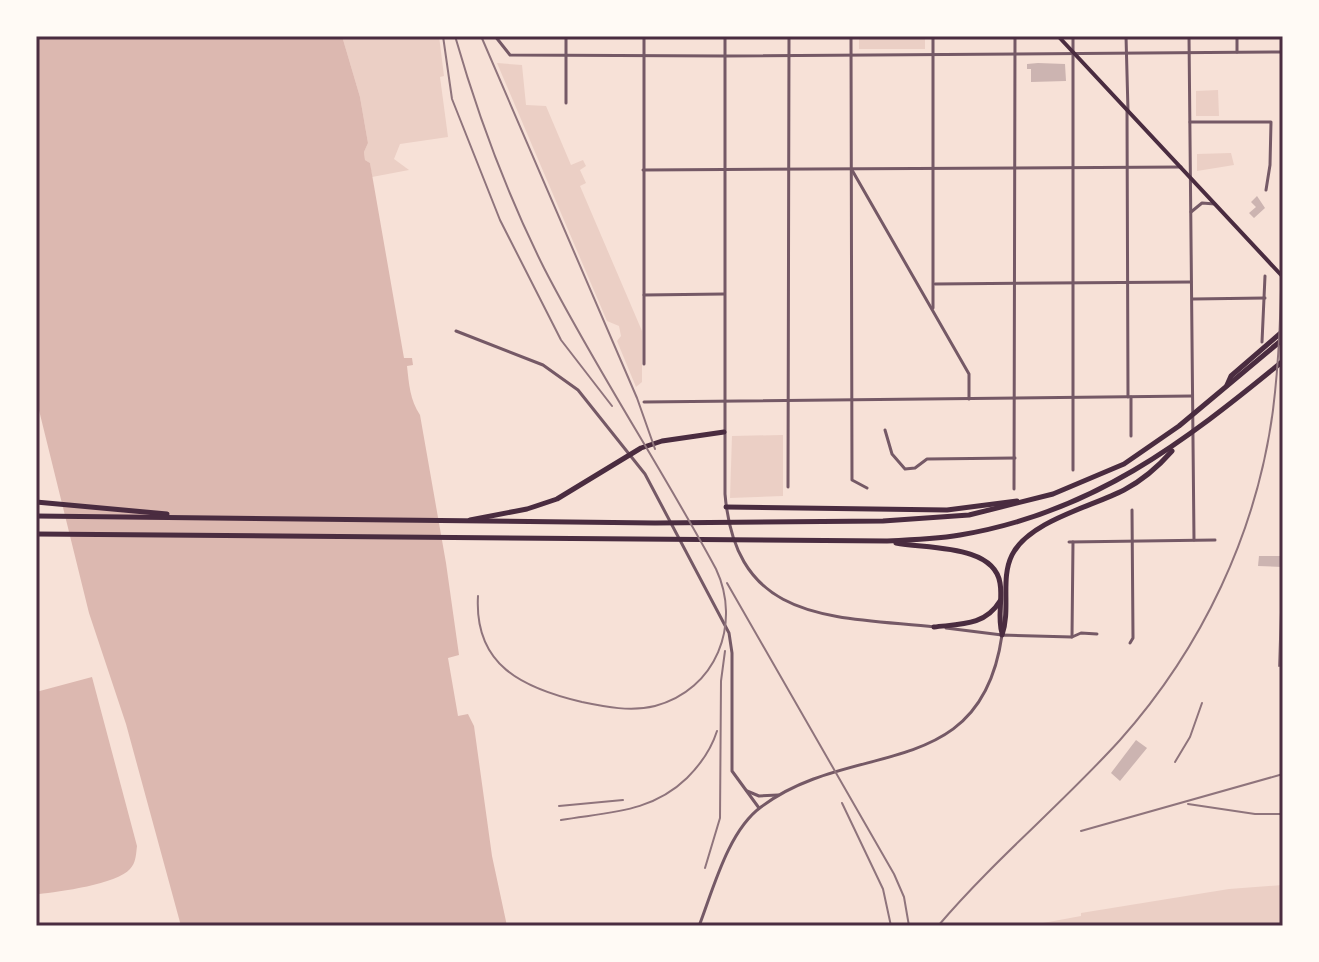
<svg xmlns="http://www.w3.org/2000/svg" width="1319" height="962" font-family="Rubik,sans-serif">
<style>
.green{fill:#ebcfc5}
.water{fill:#dcb8b0}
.building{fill:#ccb4b1}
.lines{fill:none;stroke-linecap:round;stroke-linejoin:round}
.minor{stroke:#755966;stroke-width:3}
.tertiary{stroke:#755966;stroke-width:3}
.primary{stroke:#4a2c40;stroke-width:4}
.motorway{stroke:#4a2c40;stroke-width:5}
.rail{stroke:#8f747c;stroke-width:2}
.neatline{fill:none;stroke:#4a2c40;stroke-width:3}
</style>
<rect width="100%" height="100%" fill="#f7e1d7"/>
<!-- green -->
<g class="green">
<polygon points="342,36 439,36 444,76 440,77 448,137 400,144 394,159 409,170 372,177 370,163 365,160 364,152 368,143 360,97"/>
<rect x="859" y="36" width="66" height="13"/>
<polygon points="497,63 522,65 526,105 546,106 571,165 583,160 586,166 580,170 586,183 580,186 642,331 642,382 636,387 617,341 621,336 619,326 607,321"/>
<polygon points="1218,90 1219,116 1196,116 1196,91"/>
<polygon points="1231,153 1234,165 1197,171 1197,154"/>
<polygon points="783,435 783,496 730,498 732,436"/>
<polygon points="1283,885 1283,926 1027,926 1081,916 1081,913 1229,889"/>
</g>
<!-- water -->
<g class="water">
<path d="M36,36H342L360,97L368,143L364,152L365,160L370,163L404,358H412L413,365L407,366C409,384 410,400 420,415L446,563L459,655L448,658L458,716L468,714L474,726L492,856L507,926H181L126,724L89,613L36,398Z"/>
<path d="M92,677L137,846C136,854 136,863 130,869C117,884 59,892 39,894L36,893V692Z"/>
</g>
<!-- building -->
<g class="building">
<polygon points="1038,63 1065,64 1066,81 1031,82 1031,69 1027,69 1027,64"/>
<polygon points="1257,196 1265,208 1254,218 1249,213 1256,207 1251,202"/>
<polygon points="1259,556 1283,556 1283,567 1258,566"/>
<polygon points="1136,740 1147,748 1120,781 1111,773"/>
</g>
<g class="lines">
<!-- minor -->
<g class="minor">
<polyline points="495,36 510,55 725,56"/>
<polyline points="644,36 644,364"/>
<polyline points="851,36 852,480 867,488"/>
<polyline points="1126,36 1128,111"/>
<polyline points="1189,36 1194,540"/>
<polyline points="1237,36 1237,52"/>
<polyline points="566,103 566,36"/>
<polyline points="1127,110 1128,397"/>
<polyline points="1190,122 1271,122 1270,165 1266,190"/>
<polyline points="643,170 1181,167"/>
<polyline points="852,170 969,374 969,399"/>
<polyline points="1191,212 1202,203 1215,204"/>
<polyline points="935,284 1191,282"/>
<polyline points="644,295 724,294"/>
<polyline points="1193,299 1265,298"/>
<polyline points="933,308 933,36"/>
<polyline points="456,331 543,365 578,390 645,474 729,633 732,653 732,771 759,808"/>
<polyline points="1262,342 1265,276"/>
<polyline points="1131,397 1131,436"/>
<polyline points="644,402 1192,396"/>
<polyline points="885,430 892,454 905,469 915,468 927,459 1015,458"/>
<polyline points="1073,470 1073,36"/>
<polyline points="788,487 789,36"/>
<polyline points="1014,489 1015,36"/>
<polyline points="1069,542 1215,540"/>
<polyline points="1072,637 1073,542"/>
<polyline points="1130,643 1133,638 1132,510"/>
<polyline points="747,791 759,796 778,795"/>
<path d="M699,926C713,890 728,831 761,807C852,738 981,785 1002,635L1072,637L1081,633L1097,634"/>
</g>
<!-- tertiary -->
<g class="tertiary">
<path d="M725,36V494C736,624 832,616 935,627"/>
<polyline points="725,56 1283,52"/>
<polyline points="946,628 1002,635"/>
</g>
<!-- primary -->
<polyline class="primary" points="1058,36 1283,277"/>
<!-- motorway -->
<g class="motorway">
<polyline points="1227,385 1231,376 1283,331"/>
<polyline points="36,502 167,514"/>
<polyline points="726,507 947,510 1017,501"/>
<polyline points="36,516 655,523 883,521 969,515 1053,494 1124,464 1179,426 1283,339"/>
<polyline points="470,520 527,509 557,499 641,448 662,441 724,432"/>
<path d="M36,534L887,541C912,540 936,539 960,535C1092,513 1183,443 1283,361"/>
<path d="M896,543C926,549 994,544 1000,583C1003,600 997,617 1002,633"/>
<path d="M934,627C960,624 985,626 1000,601"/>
<path d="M1002,635C1011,609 1000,579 1012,555C1029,521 1091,507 1124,490C1143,480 1158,467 1172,451"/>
</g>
<!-- rail -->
<g class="rail">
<polyline points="443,36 452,99 500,220 561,340 612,406"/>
<path d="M455,36C478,116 507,194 544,268C597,371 661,467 716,569C742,624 716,690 655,706C631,712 606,707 582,702C522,688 474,665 478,596"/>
<polyline points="481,36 637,398 655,449"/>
<polyline points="727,583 894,874 904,897 909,926"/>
<polyline points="1279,666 1283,559"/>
<polyline points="1175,762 1190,737 1202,703"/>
<polyline points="842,803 883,889 891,926"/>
<polyline points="1188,804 1255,814 1283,814"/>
<polyline points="559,806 623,800"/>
<path d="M561,820C608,812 651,813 687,778C701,764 711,750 717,731"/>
<polyline points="1081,831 1283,774"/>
<polyline points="705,868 720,818 721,681 725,651"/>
<path d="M938,926C994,860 1062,804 1120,740C1202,648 1257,532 1273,410C1281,346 1281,281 1283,216"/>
</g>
</g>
<!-- border -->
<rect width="1319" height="962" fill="none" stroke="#fffaf5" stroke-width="76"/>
<rect x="38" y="38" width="1243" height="886" class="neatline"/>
</svg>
